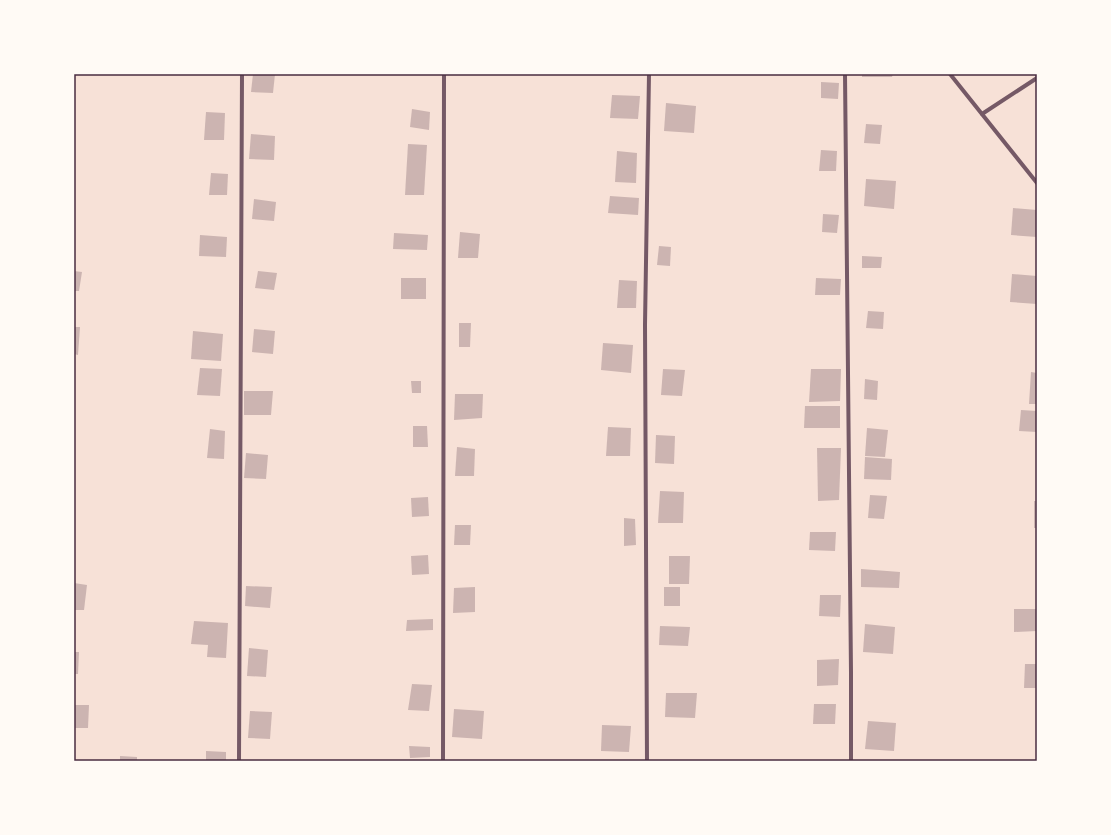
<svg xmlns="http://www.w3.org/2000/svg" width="1111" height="835" font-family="'Fira Sans Condensed',sans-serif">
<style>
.building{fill:#ccb4b1}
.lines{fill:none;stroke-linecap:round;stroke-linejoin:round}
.minor{stroke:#755966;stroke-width:4}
.neatline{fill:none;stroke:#4a2c40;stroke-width:1.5}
</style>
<rect width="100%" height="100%" fill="#f7e1d7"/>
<!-- building -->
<g class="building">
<polygon points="253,74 275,74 273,93 251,92"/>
<polygon points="862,74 893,74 892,77 862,77"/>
<polygon points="821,82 839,83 838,99 821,98"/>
<polygon points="612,95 640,96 638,119 610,118"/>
<polygon points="666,103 696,106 694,133 664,131"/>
<polygon points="412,109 430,112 429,130 410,127"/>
<polygon points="206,112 225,113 224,140 204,140"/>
<polygon points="866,124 882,125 880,144 864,143"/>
<polygon points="251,134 275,136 274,160 249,159"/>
<polygon points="408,144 427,145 424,195 405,195"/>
<polygon points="821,150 837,151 836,171 819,171"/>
<polygon points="617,151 637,153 636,183 615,182"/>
<polygon points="211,173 228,174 227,195 209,195"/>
<polygon points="866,179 896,181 894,209 864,206"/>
<polygon points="610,196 639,198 638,215 608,213"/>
<polygon points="254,199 276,202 274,221 252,219"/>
<polygon points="1013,208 1037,210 1037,237 1011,235"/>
<polygon points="823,214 839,215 837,233 822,232"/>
<polygon points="460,232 480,234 478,258 458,258"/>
<polygon points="394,233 428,235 427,250 393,249"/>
<polygon points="200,235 227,237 226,257 199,256"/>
<polygon points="659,246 671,247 670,266 657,265"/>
<polygon points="862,256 882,257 881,268 862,268"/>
<polygon points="74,271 82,272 79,291 74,291"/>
<polygon points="258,271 277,273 274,290 255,288"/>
<polygon points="1012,274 1037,276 1037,304 1010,302"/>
<rect x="401" y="278" width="25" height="21"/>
<polygon points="816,278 841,279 840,295 815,295"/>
<polygon points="619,280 637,281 636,308 617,308"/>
<polygon points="868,311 884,312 883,329 866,328"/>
<polygon points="459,323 471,323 470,347 459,347"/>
<polygon points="74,327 80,327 78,355 74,354"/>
<polygon points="254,329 275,331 273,354 252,352"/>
<polygon points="193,331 223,334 221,361 191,359"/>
<polygon points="603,343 633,345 631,373 601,370"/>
<polygon points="200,368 222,369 220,396 197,395"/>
<polygon points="663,369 685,370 682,396 661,395"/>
<polygon points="811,369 841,369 840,401 809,402"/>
<polygon points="1031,372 1037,373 1037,404 1029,404"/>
<polygon points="865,379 878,381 877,400 864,399"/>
<polygon points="411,381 421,381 421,393 412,393"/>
<polygon points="244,391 273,391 271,415 244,415"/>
<polygon points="455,394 483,394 482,418 454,420"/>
<polygon points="805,406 840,406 840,428 804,428"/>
<polygon points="1021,410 1037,411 1037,432 1019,431"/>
<polygon points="413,426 427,426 428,447 413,447"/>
<polygon points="608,427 631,428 630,456 606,456"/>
<polygon points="867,428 888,430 885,457 865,456"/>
<polygon points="210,429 225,431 224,459 207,458"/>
<polygon points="656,435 675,436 674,464 655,463"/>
<polygon points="457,447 475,449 474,476 455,476"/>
<polygon points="817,448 841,448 839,500 818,501"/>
<polygon points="246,453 268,455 266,479 244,478"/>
<polygon points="865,457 892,459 891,480 864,479"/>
<polygon points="660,491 684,492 683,523 658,523"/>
<polygon points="870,495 887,496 884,519 868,518"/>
<polygon points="428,497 429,516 412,517 411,498"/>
<rect x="1034" y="501" width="3" height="27"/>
<polygon points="624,518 635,519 636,545 624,546"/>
<polygon points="455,525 471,525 470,545 454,545"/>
<polygon points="810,532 836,532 835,551 809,550"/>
<polygon points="428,555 429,574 412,575 411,556"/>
<polygon points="669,556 690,556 689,584 669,584"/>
<polygon points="861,569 900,572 899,588 861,587"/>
<polygon points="74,583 87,585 84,610 74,610"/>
<polygon points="246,586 272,587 270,608 245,606"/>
<polygon points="475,587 475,612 453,613 454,588"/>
<rect x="664" y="587" width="16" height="19"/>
<polygon points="820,595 841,595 840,617 819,616"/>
<polygon points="1014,609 1037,609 1037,631 1014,632"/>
<polygon points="433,619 433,630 406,631 407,620"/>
<polygon points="194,621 228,623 226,658 207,657 208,645 191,644"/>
<polygon points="865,624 895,627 893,654 863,652"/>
<polygon points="660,626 690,627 688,646 659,645"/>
<polygon points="249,648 268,650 266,677 247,676"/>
<polygon points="74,652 79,652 78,674 74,674"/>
<polygon points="839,659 838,685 817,686 817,660"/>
<polygon points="1025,664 1037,664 1037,688 1024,688"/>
<polygon points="412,684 432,685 429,711 408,710"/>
<polygon points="666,693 697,693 695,718 665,717"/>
<polygon points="814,704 836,704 835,724 813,724"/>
<polygon points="74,705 89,705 88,728 74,728"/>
<polygon points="454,709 484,711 482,739 452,737"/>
<polygon points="250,711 272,712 270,739 248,738"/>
<polygon points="868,721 896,723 894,751 865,749"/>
<polygon points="602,725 631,726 629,752 601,751"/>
<polygon points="409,746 430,747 430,757 410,758"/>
<polygon points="206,751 226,752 226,761 206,761"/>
<polygon points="120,756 137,757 137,761 120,761"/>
</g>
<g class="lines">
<!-- minor -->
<g class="minor">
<polyline points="845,74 851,672 851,761"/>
<polyline points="950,74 1037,183"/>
<polyline points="982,114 1037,78"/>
<polyline points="239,761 242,74"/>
<polyline points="443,761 444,74"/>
<polyline points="647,761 645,325 649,74"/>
</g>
</g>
<!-- border -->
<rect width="1111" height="835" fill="none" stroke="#fffaf5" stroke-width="150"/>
<rect x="75" y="75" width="961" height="685" class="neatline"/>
</svg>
